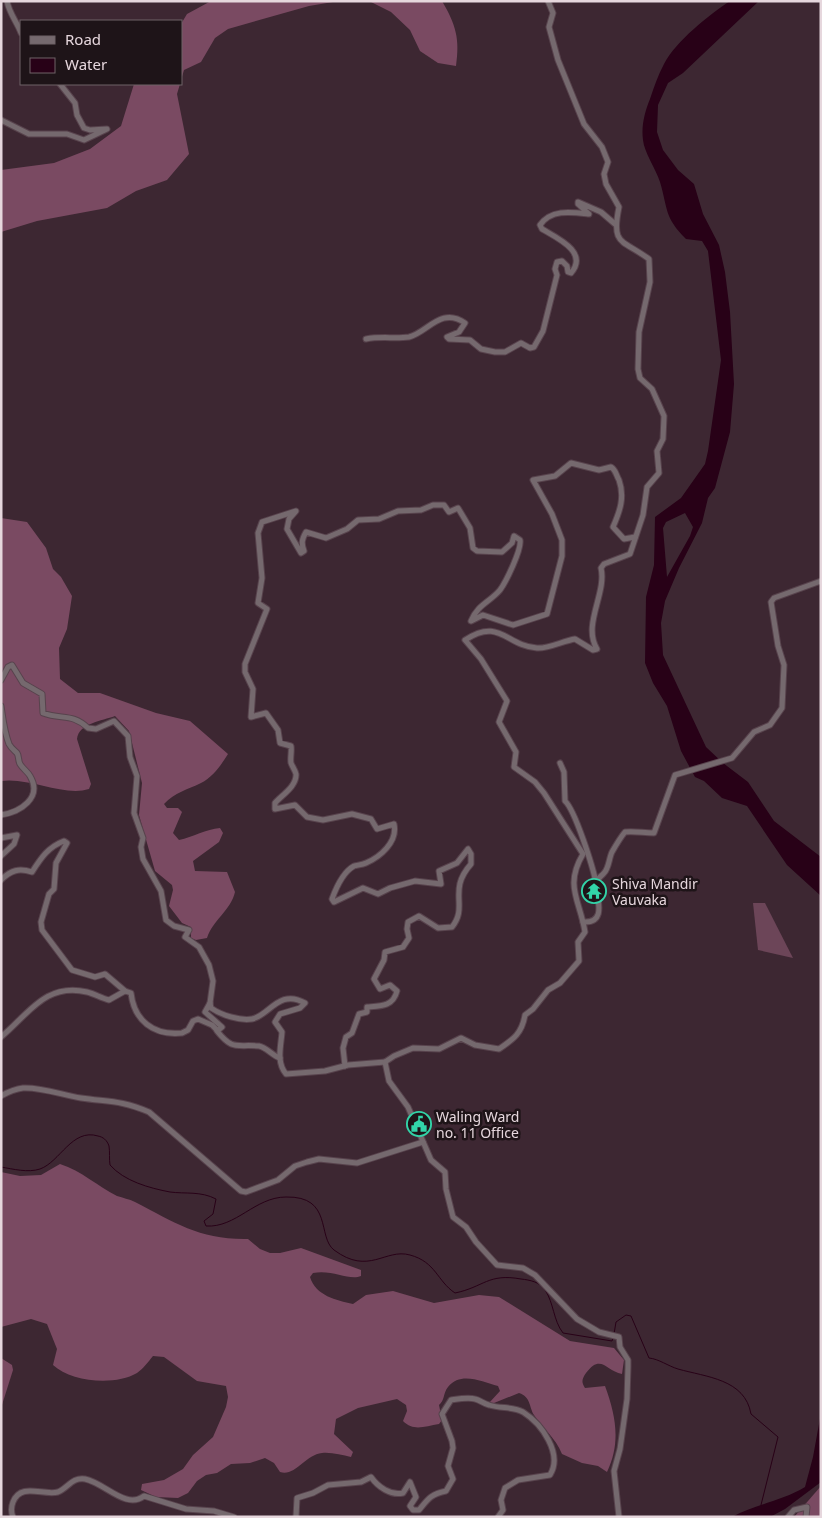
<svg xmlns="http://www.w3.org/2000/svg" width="822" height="1518" font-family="'Noto Sans',sans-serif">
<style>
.green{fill:#6c4558}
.forest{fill:#7a4a62}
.water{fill:#280117;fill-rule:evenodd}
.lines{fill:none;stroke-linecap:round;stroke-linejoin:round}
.stream{stroke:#280117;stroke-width:1}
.minor-casing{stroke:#58434d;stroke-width:7}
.minor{stroke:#75696e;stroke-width:5}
.labels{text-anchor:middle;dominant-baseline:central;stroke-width:5;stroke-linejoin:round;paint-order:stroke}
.poi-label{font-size:14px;fill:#e6d7dd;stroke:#1e1418;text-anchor:start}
</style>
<rect width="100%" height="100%" fill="#3d2732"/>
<!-- green -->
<polygon class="green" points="753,903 765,903 793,958 758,950"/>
<!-- forest -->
<g class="forest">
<polygon points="211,1 339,1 309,6 228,29 215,38 201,62 184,70 181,80 181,24 187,14"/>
<path d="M369,1H442C456,25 460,39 456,66L438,63L420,51L410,30L391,12Z"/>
<polygon points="134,84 180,84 177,94 189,154 167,180 136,191 107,208 37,221 1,232 1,170 54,163 90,149 121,126"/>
<path d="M1,518L27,522L46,548L53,569L61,577L72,596L67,629L59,648L60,679L78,693H100L156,713L190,721L228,754C221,765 213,777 201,783C187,790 175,792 164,804L167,808H178L182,812L173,833L179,840C193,837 206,829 220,828L223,833L219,842L193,861L195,871L227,872L235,892C231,910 212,921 207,938L196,940L191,938V927L182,923L169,906L173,890L172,885L155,871L139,815L142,783L129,731L115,716C102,721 79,723 77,739L91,784L89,789C64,797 30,777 1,781Z"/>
<path d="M60,1164C82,1171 97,1186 117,1196C123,1198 129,1199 135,1202C176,1223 200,1240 248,1239L260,1249L270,1253H280L301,1248L361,1270V1276C349,1281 332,1269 313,1273L310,1277C316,1296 336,1300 353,1304L366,1295L393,1291L434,1303L479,1295L499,1297L570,1341L614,1348L624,1360L622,1374C606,1371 601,1353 586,1373C582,1379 581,1382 585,1388L605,1386C616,1416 621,1443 607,1472L598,1466L582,1463L562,1454C555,1437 544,1430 534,1415C529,1407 531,1397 519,1393L494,1403H489L500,1391L498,1386C482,1382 461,1371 448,1387C443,1393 445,1400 439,1405L442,1420L439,1424C425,1426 414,1432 403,1421L407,1411L406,1405L397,1399L358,1408L336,1419L334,1434L353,1452L351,1457C342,1455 331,1452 322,1453C305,1455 295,1477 280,1472L274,1463L265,1458L250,1463L231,1464L217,1473L206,1475L197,1481L188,1493L178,1498L156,1497L141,1490L142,1484L164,1480L183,1469L193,1455L213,1437L226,1407L228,1397L226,1386L197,1381L164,1357L153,1356C148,1362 143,1369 137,1373C115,1386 71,1382 53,1365L57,1349L47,1324L31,1319L1,1327V1172L20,1176L41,1175Z"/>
<polygon points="1,1358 12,1365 13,1370 1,1408"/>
<polygon points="821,1486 821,1517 795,1517 795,1516"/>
</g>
<!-- water -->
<g class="water">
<path d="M730,1H759L683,73L668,83L658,105L657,132L663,150L678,170L694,184L703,214L719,245L725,272L730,312L734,384L730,432L715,488L708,498L702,523L679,568L665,601L661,623L663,655L706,747L723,763L748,782L774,821L821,857V896L787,865L747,806L722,798L704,781L695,777L681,751L667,706L653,683L645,663L646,597L654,565L655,517L681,498L705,464L708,451L721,360L708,251L702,241L686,239C664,217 668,209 660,182C656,169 644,152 643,140C641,126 645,111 650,99C654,87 658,75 664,64C676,41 709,15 730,1ZM685,513L693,527L690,536L667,577L663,528L666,522Z"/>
<path d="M821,1413V1482L785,1509L770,1517H732C756,1504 782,1501 805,1487L813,1457Z"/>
</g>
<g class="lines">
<!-- stream -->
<g class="stream">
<path d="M1,1167C13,1169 28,1173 40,1169C60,1162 72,1128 98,1136C103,1137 107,1140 109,1146C110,1152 109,1159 110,1165C124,1181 149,1188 170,1192C185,1194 201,1191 216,1199L213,1214L204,1221L206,1226C236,1228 255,1197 286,1197C333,1196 317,1237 334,1250C369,1276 385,1248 410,1255C436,1262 437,1281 455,1293C484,1287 488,1273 521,1279C530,1280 540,1282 545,1290C554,1303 553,1320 563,1333L612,1341L613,1338"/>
<path d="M614,1334L616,1322L626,1315L631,1316L649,1358C659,1359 668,1366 678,1369C706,1377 745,1379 751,1414L778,1437L761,1505"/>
</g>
<defs>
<g id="minor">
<path d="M7,1C9,13 17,22 21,33"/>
<polyline points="1,120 29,134 67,134 84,140 107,129 90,130 84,128 77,115 75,103 60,84"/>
<path d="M366,339C381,336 395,339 409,337C427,333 441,306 465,323L459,332L447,337L449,339L470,340L481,349L495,352H505L521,343L530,348L534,347L543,331L557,275L555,269L557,262L562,261L567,266L568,272L571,273C589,252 557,238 542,229L540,225C551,209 571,212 589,214L578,204V202L601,212L615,224"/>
<path d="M1,680L8,667L12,665L23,683L42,694L43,713C62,720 72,713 88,728L96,729L114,721L128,736L130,757L137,776L134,813L143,838L141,847L143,859L161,891L166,920L174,926L189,930L185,937L199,947L209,965L213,981L210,1003L211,1008C221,1015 240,1021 252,1019C269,1016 279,988 305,1003L300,1008L280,1014L275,1022L282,1032C281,1046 276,1062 286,1074L325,1071L348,1065L385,1062L389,1081L408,1107L431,1160L445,1172L446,1189L453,1217L466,1227L476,1242L497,1265L523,1268L535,1275L577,1319L599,1332L619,1337L620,1347L628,1360V1367L627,1399L620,1449L614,1471L619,1517"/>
<path d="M1,706C3,719 4,731 9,744C11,748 14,750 17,753C19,756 18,760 20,764C23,769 28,772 30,776C43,798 20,812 1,815"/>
<path d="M560,763L564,772L565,801C575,810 593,867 596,883"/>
<polyline points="1,838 17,835 14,844 1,856"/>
<path d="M1,880C11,870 19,868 32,872C41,858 48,847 64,841L67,843L56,863L54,889L49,894L41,922L42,930L72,970L95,977L105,974L125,991"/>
<path d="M583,922C610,924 594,892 597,882C598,877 601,877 604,873C609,868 609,858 612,852C616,845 620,838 625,832C636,831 643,833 654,833L675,775L732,758L754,732L770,725L782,708L784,665L778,646L771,602L774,598L821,581"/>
<path d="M210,1003L205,1012L222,1027L217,1031C233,1051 236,1044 259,1046C266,1047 273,1056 280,1058"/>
<path d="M1,1037C28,1015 45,982 87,992C95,994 101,998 109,1000L125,991L131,993C134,1020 153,1036 182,1033L188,1030L193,1021L198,1019L212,1025L217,1030"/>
<path d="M385,1062L394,1056L413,1048L439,1049L461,1038L475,1045L499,1049C514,1039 522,1033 525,1015L533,1009L548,990L560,983L579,961L578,942L585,932C580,900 564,886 583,854L544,793L535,782L514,767L516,752L499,722L507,701L481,659L465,640C500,617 506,646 537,648C548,649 563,641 575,639L593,650L597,649C582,625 607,593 601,568L604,564L630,554L643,515L647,487L659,473L657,451L663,439L664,416L652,389L640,378L638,369L639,332L650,282L649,259C622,239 611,246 619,207L606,184L604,174L608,162L602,147L584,124L558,60L549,27L553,13L548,1"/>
<path d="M345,1066L343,1048L346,1037L352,1033L359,1014L367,1012V1007C380,1006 393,1007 397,991L390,985L380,989L374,979L384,960L385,952L403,947L409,938L407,929L408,922L419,916L438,928L452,927C469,906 447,891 471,864V854L468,849L457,863L439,871L441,884L415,881L390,888L378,894L363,888L334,902L332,899C336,888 343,872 354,866C357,865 362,865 366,863C380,857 398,842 394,824L377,829L371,819L352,814L323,820L307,817L295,805L275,809V803C282,795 297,786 296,774C295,770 292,766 291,763C290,758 292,751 291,746L280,743L278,730L266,713L251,717L253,689L245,672V664L267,609L258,603L262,578L258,533L262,522L296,511L289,519L287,529L301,553L304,551C301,543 302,539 306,532L326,538L347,529L358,520L379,519L398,511L421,510L433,505H444L449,512L458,508L470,528L473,548L477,551L502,552L512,543L514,536L520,540C522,549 506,582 500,590C490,602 478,604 471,621L483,615L513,625L547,614L562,556V540L552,514L533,480L555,476L571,463L599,470L611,467C616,470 616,475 619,480C625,497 620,511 613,527L624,539L635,537"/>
<path d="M1,1096C8,1092 15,1089 23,1088C42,1087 62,1095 81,1098C108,1102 121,1100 149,1112L241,1191L246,1192L278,1180L295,1166L307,1162L319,1159L357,1163L423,1142"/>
<path d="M13,1517C11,1512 11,1507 13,1502C21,1482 43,1496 58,1492C68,1488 72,1477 85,1479C105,1483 126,1510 144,1496L186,1509L214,1511L234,1517"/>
<path d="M296,1517L297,1498L313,1493L328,1485L361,1482L371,1477C378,1487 391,1496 403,1493L410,1482L416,1497L410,1506L413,1510H419C428,1499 431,1494 446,1491L453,1479L448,1466L453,1448L452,1441L442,1414L451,1400C458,1399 468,1397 475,1399C480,1400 484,1404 489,1405C501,1409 513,1406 523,1412C542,1424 563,1454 550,1475L518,1480L505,1488L501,1500L503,1510L498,1517"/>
<polyline points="788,1517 794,1510 807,1507 806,1517"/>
</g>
</defs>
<!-- minor casing -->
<use href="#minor" class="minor-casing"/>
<!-- minor -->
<use href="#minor" class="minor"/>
</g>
<!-- icons -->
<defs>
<symbol id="temple-ring" viewBox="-11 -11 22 22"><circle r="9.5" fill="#1e1418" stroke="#32d4a8" stroke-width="1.5"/><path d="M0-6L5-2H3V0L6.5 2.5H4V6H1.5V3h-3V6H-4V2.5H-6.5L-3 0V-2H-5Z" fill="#32d4a8"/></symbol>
<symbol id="civic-ring" viewBox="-11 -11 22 22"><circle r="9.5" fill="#1e1418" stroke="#32d4a8" stroke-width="1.5"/><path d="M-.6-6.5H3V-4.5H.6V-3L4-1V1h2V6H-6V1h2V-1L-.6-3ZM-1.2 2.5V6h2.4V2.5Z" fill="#32d4a8"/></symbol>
</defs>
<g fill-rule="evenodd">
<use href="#temple-ring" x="580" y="877" width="28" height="28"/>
<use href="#civic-ring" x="405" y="1110" width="28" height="28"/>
</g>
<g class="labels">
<!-- poi labels -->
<g class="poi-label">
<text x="612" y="883">Shiva Mandir<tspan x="612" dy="16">Vauvaka</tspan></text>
<text x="436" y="1116">Waling Ward<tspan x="436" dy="16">no. 11 Office</tspan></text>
</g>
</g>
<!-- border -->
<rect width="822" height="1518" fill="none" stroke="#e6d7dd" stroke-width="5"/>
<!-- legend -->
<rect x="20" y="20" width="162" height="65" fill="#1e1418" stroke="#6e6267"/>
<rect x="30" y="36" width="25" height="8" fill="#75696e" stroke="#6e6267"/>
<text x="65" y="45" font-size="15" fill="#e6d7dd">Road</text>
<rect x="30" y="58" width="25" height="15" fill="#280117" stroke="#6e6267"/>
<text x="65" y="70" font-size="15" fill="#e6d7dd">Water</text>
</svg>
